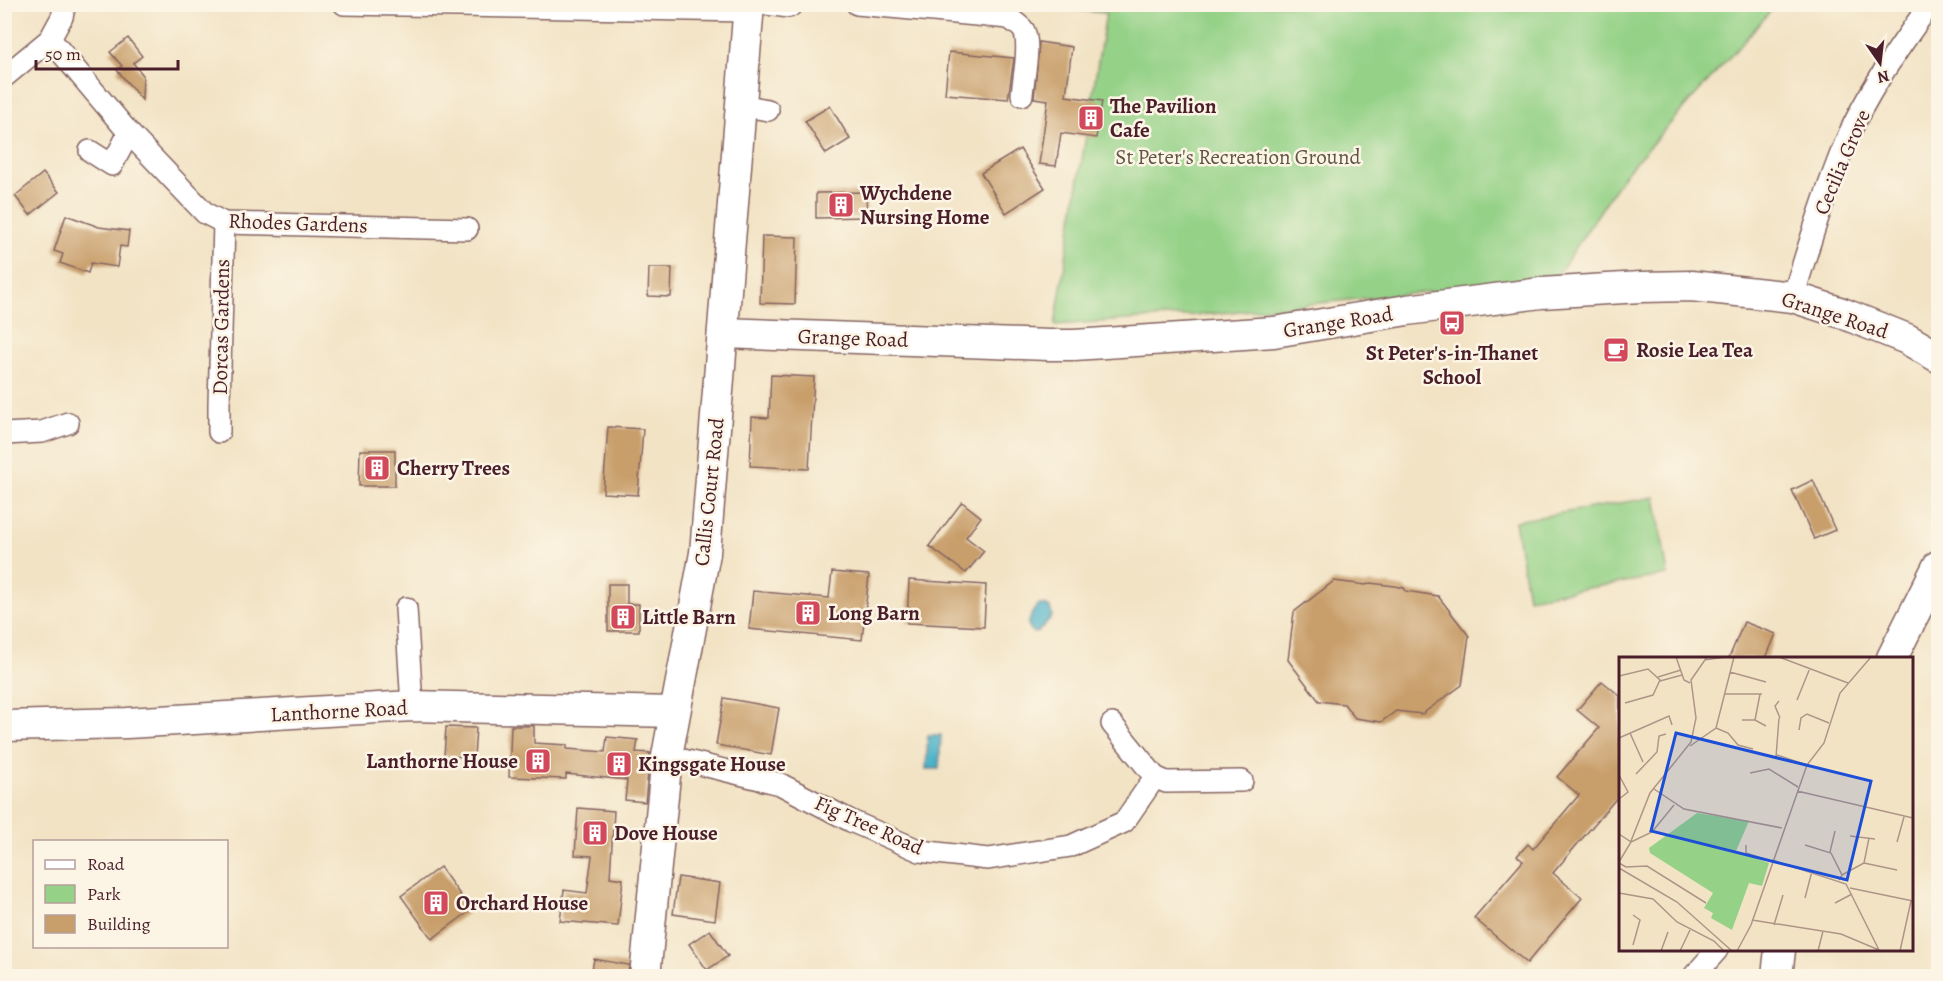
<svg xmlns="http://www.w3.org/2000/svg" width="1943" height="981" font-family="Alegreya,serif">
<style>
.green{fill:#95d288;stroke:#70785a;stroke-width:1.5}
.water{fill:#49b1c8;stroke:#4a687a;stroke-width:1.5}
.building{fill:#c89e6b}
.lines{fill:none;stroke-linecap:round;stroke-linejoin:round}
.street-casing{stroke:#856461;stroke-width:24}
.secondary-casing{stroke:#856461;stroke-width:33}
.street{stroke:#fff;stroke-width:21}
.secondary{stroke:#fff;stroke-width:30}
.labels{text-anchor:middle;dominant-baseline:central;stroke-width:5;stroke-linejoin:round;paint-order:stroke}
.poi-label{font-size:21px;font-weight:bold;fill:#4a1f2b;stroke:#fcf5e5;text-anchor:start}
.park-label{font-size:21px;fill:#605547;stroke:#fcf5e5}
.street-label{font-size:21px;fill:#4a1f2b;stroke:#fcf5e5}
.inset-road{fill:none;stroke:#af9587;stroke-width:1.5}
.view{fill:#1d4ed8;fill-opacity:0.15;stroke:#1d4ed8;stroke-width:3}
.inset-edge{fill:none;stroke:#4a1f2b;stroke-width:3}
</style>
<rect width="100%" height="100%" fill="#fcf5e5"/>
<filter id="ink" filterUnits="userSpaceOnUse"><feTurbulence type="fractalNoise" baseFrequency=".0167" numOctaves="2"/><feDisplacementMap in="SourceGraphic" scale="12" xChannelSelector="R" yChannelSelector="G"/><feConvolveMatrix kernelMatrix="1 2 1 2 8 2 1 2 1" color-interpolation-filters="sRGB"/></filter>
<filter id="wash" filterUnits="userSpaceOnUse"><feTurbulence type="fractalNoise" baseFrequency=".008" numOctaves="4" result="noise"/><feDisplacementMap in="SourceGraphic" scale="24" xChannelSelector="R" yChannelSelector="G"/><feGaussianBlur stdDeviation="1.35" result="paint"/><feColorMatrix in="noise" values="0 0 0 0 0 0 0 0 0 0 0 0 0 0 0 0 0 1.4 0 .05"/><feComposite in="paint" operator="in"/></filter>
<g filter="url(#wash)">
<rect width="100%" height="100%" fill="#f2e3c5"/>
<!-- green -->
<g class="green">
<polygon points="1017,5 1776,5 1624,175 1555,279 1211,314 1055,325 1106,13"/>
<polygon points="1655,497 1668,575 1528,598 1515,521"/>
</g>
<!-- water -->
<g class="water">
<polygon points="1038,605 1045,605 1050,608 1052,616 1038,632 1033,633 1028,625 1032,613"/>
<polygon points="928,735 941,735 939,769 926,769"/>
</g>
<g id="blocks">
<!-- building -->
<g class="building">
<polygon points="128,38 142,56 133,63 143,75 142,100 117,70 122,66 110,52"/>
<polygon points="1039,42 1072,47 1066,96 1102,101 1096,138 1061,133 1056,166 1039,164 1048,100 1034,98"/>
<polygon points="949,52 1014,58 1008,99 945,94"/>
<polygon points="830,106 850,139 826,154 805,121"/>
<polygon points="1020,149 1045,188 1006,213 981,173"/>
<polygon points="43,173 59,192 30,215 15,196"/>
<polygon points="866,192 867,217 816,218 816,193"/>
<polygon points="66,215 99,227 129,231 127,247 120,246 117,267 91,263 88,273 60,263 63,254 54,251"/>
<polygon points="762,236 797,237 795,304 760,303"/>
<polygon points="649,268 672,268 671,297 648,296"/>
<polygon points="771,375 814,377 809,469 750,466 752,417 769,418"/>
<polygon points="608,427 643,429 638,495 603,493"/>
<polygon points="360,450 395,450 395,486 359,486"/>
<polygon points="1813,480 1835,530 1814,539 1792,490"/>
<polygon points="962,502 981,517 966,537 984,551 966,573 929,546"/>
<polygon points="832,572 869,575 862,640 749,629 753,591 829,598"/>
<polygon points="909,580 986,585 984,627 907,623"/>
<polygon points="1334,581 1366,585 1370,583 1395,586 1404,588 1406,591 1438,596 1469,636 1462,685 1422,714 1396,711 1381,722 1355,718 1344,704 1319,701 1288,660 1294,612"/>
<polygon points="608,584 627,584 627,604 639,604 639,631 608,631"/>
<polygon points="1744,622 1776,634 1766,658 1729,658"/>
<polygon points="1602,681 1620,696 1620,794 1553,873 1582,898 1527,963 1474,918 1523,861 1517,856 1528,844 1533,849 1579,795 1557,777 1599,728 1577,710"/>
<polygon points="724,698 779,708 771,755 716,745"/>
<polygon points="511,726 534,726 534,743 567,745 567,749 605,752 607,737 638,740 636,752 650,753 645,802 625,800 627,780 566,774 566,779 509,777"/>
<polygon points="446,727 476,728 474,757 444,756"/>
<polygon points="578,808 614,811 610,877 623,879 618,926 560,921 564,890 587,893 592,856 575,855"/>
<polygon points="440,867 471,910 432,939 401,896"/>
<polygon points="678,877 720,883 715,920 673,914"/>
<polygon points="710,930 728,956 707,970 689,944"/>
<polygon points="594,959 629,965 628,976 591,976"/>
</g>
</g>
</g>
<g filter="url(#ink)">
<use href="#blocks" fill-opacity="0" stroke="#856461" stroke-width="1.5"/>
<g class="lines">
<defs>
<g id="street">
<polyline points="65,4 62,17 50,39 129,133 205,213 224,223 467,229"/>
<polyline points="344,4 748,11"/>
<polyline points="767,4 789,7 793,4"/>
<path d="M857,4L1009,18C1014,22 1021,26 1024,31C1031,46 1023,79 1022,95"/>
<polyline points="4,77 50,39"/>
<polyline points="741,105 768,110"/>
<polyline points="90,151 112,165 129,133"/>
<path d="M1793,297C1809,245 1825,192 1846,141C1867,92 1899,48 1930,4"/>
<polyline points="219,432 219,404 224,223"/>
<polyline points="4,434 42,432 68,423"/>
<polyline points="406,608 412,706"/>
<polyline points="1112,724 1155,777 1166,782 1242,781"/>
<polyline points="667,756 780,784 851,821 920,851 988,859 1071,846 1124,822 1155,777"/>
<polyline points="1694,976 1717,950"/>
</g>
<g id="secondary">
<polyline points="723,333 1048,345 1074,345 1274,332 1407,310 1541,293 1641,287 1691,286 1793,297 1842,313 1907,339 1938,357"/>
<polyline points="1892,658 1938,566"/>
<polyline points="4,726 127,723 412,706 674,712"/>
<polyline points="645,976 667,756 705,553 749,4"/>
<polyline points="1777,976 1780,950"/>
</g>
</defs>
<!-- street casing -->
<use href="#street" class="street-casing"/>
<!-- secondary casing -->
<use href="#secondary" class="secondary-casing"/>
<!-- street -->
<use href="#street" class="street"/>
<!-- secondary -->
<use href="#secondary" class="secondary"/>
</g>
</g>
<!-- icons -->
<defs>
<symbol id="building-square" viewBox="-11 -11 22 22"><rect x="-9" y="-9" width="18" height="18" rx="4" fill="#d1495b" stroke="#fcf5e5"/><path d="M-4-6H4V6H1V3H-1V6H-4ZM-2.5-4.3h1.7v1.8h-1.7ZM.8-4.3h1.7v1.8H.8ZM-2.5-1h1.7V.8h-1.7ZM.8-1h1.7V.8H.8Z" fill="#fff"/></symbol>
<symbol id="bus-square" viewBox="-11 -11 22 22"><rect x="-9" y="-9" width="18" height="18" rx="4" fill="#d1495b" stroke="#fcf5e5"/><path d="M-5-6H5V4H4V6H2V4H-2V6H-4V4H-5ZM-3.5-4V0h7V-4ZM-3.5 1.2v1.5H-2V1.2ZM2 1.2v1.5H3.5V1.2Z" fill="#fff"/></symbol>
<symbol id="cafe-square" viewBox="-11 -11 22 22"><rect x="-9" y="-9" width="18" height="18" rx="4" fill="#d1495b" stroke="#fcf5e5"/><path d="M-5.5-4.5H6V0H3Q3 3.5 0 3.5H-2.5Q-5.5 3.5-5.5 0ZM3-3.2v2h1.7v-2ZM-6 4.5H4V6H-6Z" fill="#fff"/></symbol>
</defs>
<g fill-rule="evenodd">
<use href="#building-square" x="1076" y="103" width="30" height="30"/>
<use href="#building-square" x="826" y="190" width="30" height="30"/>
<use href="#bus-square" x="1437" y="308" width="30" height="30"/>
<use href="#cafe-square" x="1601" y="335" width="30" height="30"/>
<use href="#building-square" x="362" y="453" width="30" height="30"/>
<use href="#building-square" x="793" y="598" width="30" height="30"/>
<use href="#building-square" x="608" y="602" width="30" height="30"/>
<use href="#building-square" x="523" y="746" width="30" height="30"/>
<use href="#building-square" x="604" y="749" width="30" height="30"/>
<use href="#building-square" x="580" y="818" width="30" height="30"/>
<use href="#building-square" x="421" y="888" width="30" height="30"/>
</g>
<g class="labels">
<!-- poi labels -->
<g class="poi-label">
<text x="1110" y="106">The Pavilion<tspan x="1110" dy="24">Cafe</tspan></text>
<text x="860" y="193">Wychdene<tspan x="860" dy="24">Nursing Home</tspan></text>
<text x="1636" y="350">Rosie Lea Tea</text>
<text x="1452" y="353" text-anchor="middle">St Peter's-in-Thanet<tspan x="1452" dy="24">School</tspan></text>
<text x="397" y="468">Cherry Trees</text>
<text x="828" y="613">Long Barn</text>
<text x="642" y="617">Little Barn</text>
<text x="518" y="761" text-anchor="end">Lanthorne House</text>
<text x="638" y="764">Kingsgate House</text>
<text x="614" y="833">Dove House</text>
<text x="456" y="903">Orchard House</text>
</g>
<!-- park labels -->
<g class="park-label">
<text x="1238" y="157">St Peter's Recreation Ground</text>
</g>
<!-- street labels -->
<g class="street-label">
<text transform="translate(1842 162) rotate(-67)">Cecilia Grove</text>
<text transform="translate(298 223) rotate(2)">Rhodes Gardens</text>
<text transform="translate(1835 315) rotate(18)">Grange Road</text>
<text transform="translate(1338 322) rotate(-9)">Grange Road</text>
<text transform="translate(221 327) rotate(-89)">Dorcas Gardens</text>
<text transform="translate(853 338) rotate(2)">Grange Road</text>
<text transform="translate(709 492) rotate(-84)">Callis Court Road</text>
<text transform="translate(339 711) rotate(-3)">Lanthorne Road</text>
<text transform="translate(869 825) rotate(24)">Fig Tree Road</text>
</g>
</g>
<!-- overview -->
<g transform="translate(1619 657)">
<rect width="294" height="294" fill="#f2e3c5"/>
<path d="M78,156L130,164L117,194L150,206L143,229L130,226L113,273L92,261L94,256L85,251L94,236L31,196L30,191Z" fill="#95d288"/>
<path class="inset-road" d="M57,0L65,23L71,26M160,0L229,26M85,3L107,0M111,15L147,25M0,19L29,12L41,23L34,38L6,46M39,20L62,13M41,24L63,18M106,37H143M178,43L191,11M160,44L156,49L161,61M123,63H136L147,69M136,63L141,37M97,71L109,76L119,88L134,92M180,73L182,61L188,57L210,66M11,76L24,105M0,81L50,59L53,68M71,89L97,71L115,0M158,98L188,108M157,100L160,61M131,116L150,112L179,130M17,117L38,95L40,79L47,77M35,132L65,152L163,171M178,134L294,161M0,142L9,135L0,118M0,177L12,185L0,205M231,179L256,182M12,184L31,136L72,85L77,61L72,23L88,0M12,185L33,175L55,148M278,185L285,160M127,188V196L152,204M186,188L212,196L223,218L220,223M211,195L216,174M153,203L227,227L260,293M0,206L7,210L28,209L87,246M245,206L278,213M0,211L58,245L113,294M223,218L245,206L250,181M231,231L294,244M0,236L34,242L58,265L95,284L105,294M186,241L193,214M216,246L233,237M14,258L21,263L14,288M133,263L222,277L260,293M155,268L164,238M42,294L49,275M61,294L71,273M118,294L132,268L188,108L205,86L221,36L252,0M199,294L204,274M281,294L292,244"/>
<path class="view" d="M57,76L252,124L228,223L32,174Z"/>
<rect width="294" height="294" class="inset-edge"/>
</g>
<!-- margin -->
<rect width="1943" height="981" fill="none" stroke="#fcf5e5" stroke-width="24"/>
<!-- legend -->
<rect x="33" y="840" width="195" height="108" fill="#fcf5e5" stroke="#b59f9b" stroke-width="1.5"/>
<rect x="45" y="860" width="30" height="9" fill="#ffffff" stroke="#b59f9b" stroke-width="1.5"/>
<text x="87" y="870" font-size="18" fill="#4a1f2b">Road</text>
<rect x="45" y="885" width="30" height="18" fill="#95d288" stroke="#b59f9b" stroke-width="1.5"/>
<text x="87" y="900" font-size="18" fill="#4a1f2b">Park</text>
<rect x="45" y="915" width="30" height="18" fill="#c89e6b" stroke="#b59f9b" stroke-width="1.5"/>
<text x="87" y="930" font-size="18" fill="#4a1f2b">Building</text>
<!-- north arrow -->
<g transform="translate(1880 63) rotate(166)" stroke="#fcf5e5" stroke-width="4.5" paint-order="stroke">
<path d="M0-4.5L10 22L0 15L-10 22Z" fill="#4a1f2b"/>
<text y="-9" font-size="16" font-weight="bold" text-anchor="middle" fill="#4a1f2b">N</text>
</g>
<!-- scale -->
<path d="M36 60v9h142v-9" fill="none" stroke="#4a1f2b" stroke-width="3"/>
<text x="45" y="60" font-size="18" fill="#4a1f2b" stroke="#fcf5e5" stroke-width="4.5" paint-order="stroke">50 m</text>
</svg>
